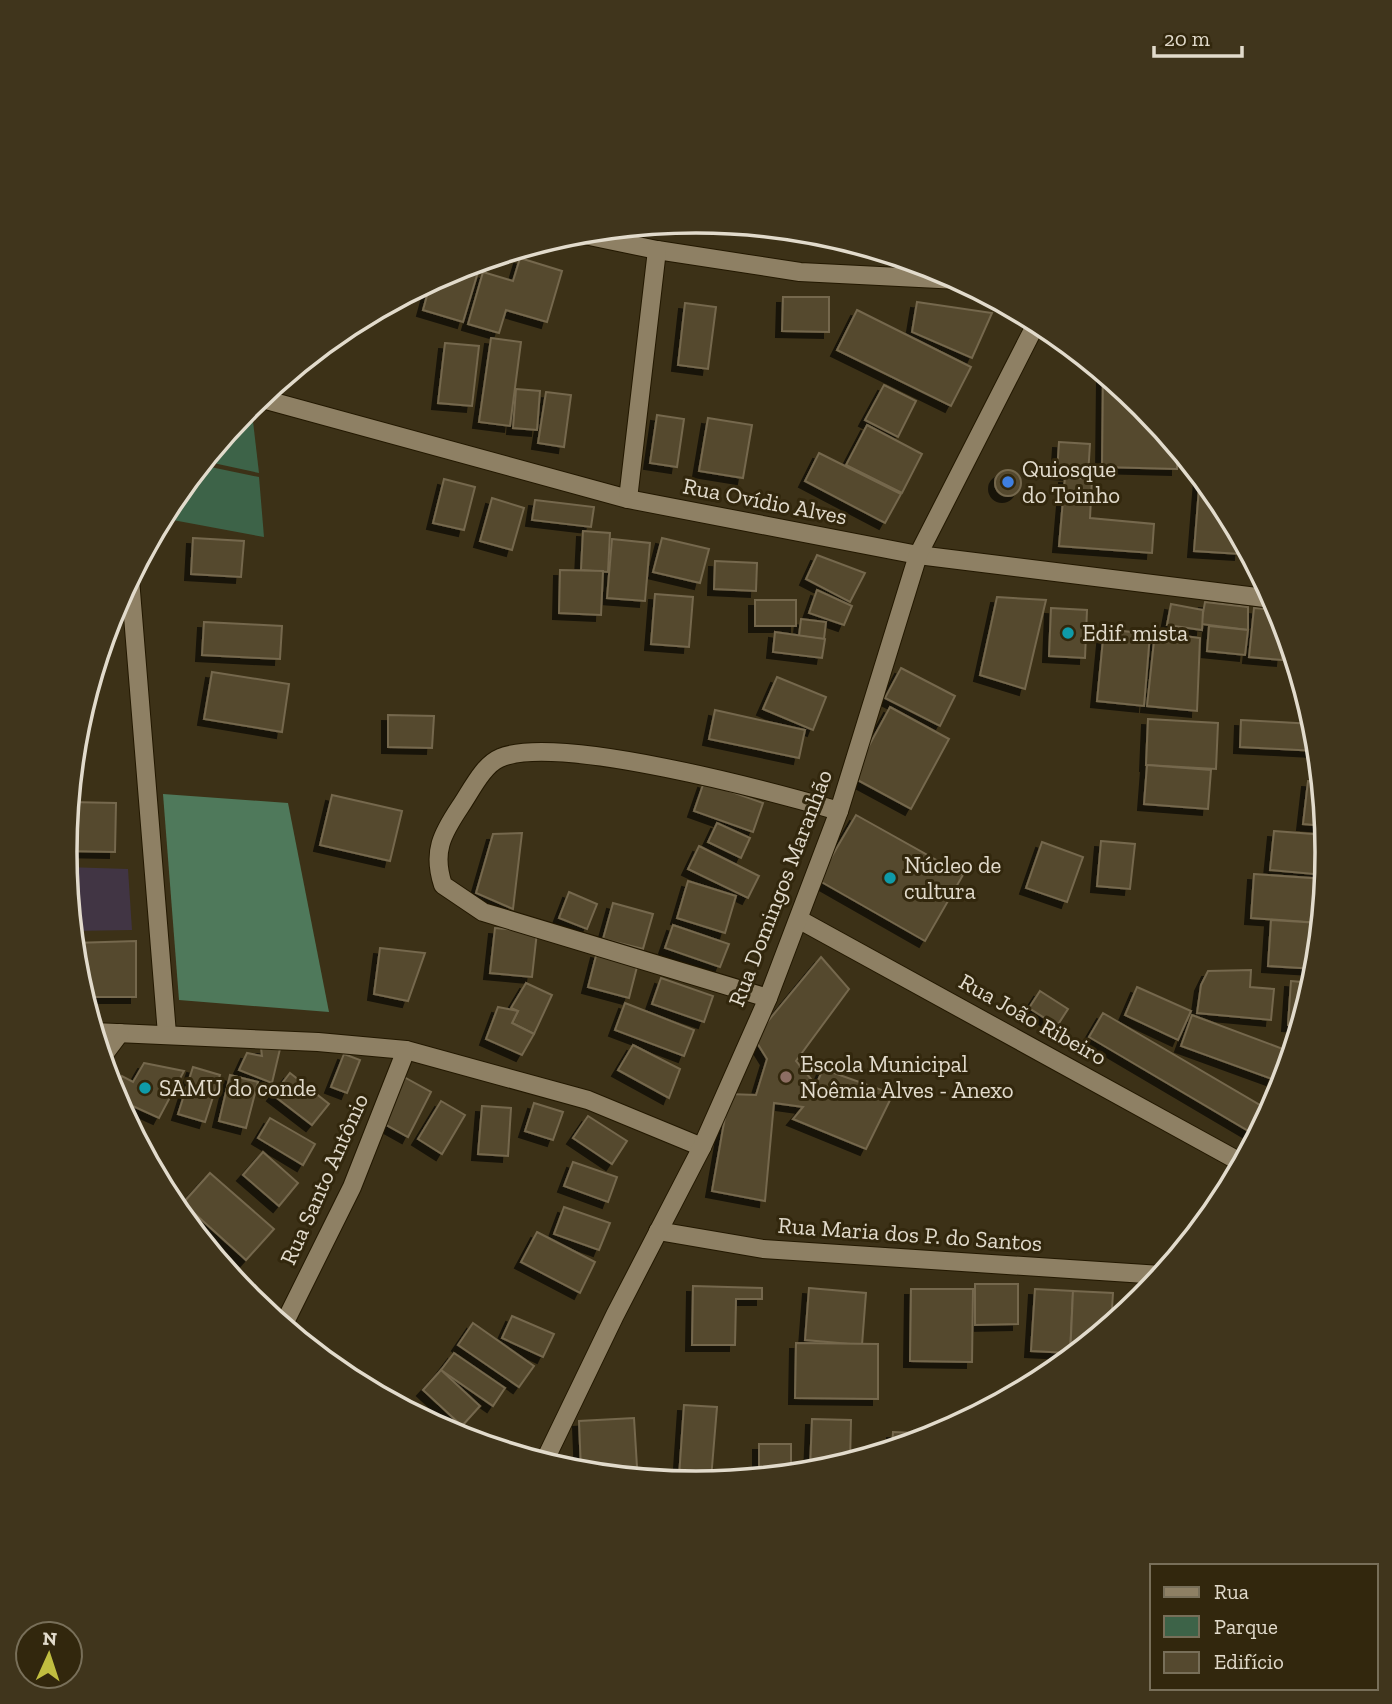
<svg xmlns="http://www.w3.org/2000/svg" width="1392" height="1704" font-family="'Zilla Slab',serif">
<style>
.commercial{fill:#413544}
.green{fill:#3d6348}
.forest{fill:#4f795b}
.building{fill:#55492f;stroke:#75684d;stroke-width:2;filter:url(#shadow)}
.lines{fill:none;stroke-linecap:round;stroke-linejoin:round}
.minor-casing{stroke:#231801;stroke-width:20}
.minor{stroke:#8e8064;stroke-width:18}
.shop-dot{fill:#3f7fe0;stroke:#32270d;stroke-width:2.5}
.culture-dot{fill:#0f9aa8;stroke:#32270d;stroke-width:2.5}
.education-dot{fill:#8d6e63;stroke:#32270d;stroke-width:2.5}
.labels{text-anchor:middle;dominant-baseline:central;stroke-width:6;stroke-linejoin:round;paint-order:stroke}
.poi-label{font-size:23px;fill:#e2dbcc;stroke:#32270d;text-anchor:start}
.street-label{font-size:23px;fill:#e2dbcc;stroke:#32270d}
.rim{fill:none;stroke:#e2dbcc;stroke-width:3.5}
</style>
<defs>
<filter id="shadow"><feDropShadow dx="-6" dy="6" stdDeviation="0" flood-color="#0009"/></filter>
</defs>
<rect width="100%" height="100%" fill="#3c3117"/>
<!-- commercial -->
<polygon class="commercial" points="66,867 128,869 132,930 72,931"/>
<!-- green -->
<g class="green">
<polygon points="251,404 259,473 204,461 250,405"/>
<polygon points="201,465 259,477 264,537 162,518 171,501"/>
</g>
<!-- forest -->
<polygon class="forest" points="163,794 288,803 329,1012 179,1000"/>
<!-- building -->
<g class="building">
<polygon points="520,258 562,271 547,322 506,310 499,333 468,324 483,272 513,281"/>
<polygon points="461,267 478,272 463,322 423,310 431,281"/>
<polygon points="783,297 829,297 829,332 782,331"/>
<polygon points="917,302 992,313 972,358 912,332"/>
<polygon points="685,303 716,307 708,369 678,365"/>
<polygon points="857,310 971,367 951,406 837,350"/>
<polygon points="491,338 521,342 510,426 479,422"/>
<polygon points="445,343 479,346 472,406 438,403"/>
<polygon points="1103,373 1143,406 1177,448 1177,469 1102,467"/>
<polygon points="884,385 916,401 898,437 865,420"/>
<polygon points="516,389 540,391 537,430 513,428"/>
<polygon points="546,392 571,395 564,447 538,443"/>
<polygon points="657,415 684,419 677,467 650,463"/>
<polygon points="708,418 752,425 743,478 699,471"/>
<polygon points="867,425 922,454 902,493 846,465"/>
<polygon points="1059,442 1090,444 1088,475 1057,473"/>
<polygon points="819,453 901,494 885,523 805,481"/>
<circle cx="1008" cy="483" r="13"/>
<polygon points="1200,476 1221,502 1241,538 1240,554 1194,551"/>
<polygon points="1065,477 1092,479 1090,518 1154,524 1152,553 1059,546"/>
<polygon points="444,479 475,487 464,530 433,523"/>
<polygon points="492,498 524,508 512,550 480,541"/>
<polygon points="535,500 594,507 591,527 532,520"/>
<polygon points="583,531 610,533 608,572 581,570"/>
<polygon points="193,538 244,541 241,577 191,574"/>
<polygon points="662,538 709,549 700,583 653,572"/>
<polygon points="612,539 650,543 645,601 607,598"/>
<polygon points="817,555 865,573 850,602 806,579"/>
<polygon points="715,561 757,563 756,591 714,589"/>
<polygon points="560,570 603,571 601,615 559,613"/>
<polygon points="817,590 852,606 844,625 809,613"/>
<polygon points="655,594 693,597 689,647 651,644"/>
<polygon points="997,597 1046,600 1025,689 980,675"/>
<rect x="755" y="600" width="41" height="26"/>
<polygon points="1205,602 1248,607 1248,630 1201,624"/>
<polygon points="1171,604 1203,610 1202,630 1167,625"/>
<polygon points="1051,608 1087,610 1085,658 1049,656"/>
<polygon points="1254,608 1279,610 1285,629 1282,660 1249,657"/>
<polygon points="801,619 826,622 824,639 799,636"/>
<polygon points="204,622 282,626 280,659 202,655"/>
<polygon points="1209,626 1248,630 1245,655 1207,651"/>
<polygon points="1104,629 1150,634 1144,706 1097,701"/>
<polygon points="775,632 825,639 822,658 773,652"/>
<polygon points="1155,632 1200,638 1197,711 1147,706"/>
<polygon points="901,668 955,696 940,726 885,698"/>
<polygon points="212,672 289,684 282,732 204,719"/>
<polygon points="777,677 826,697 813,730 763,709"/>
<polygon points="890,707 949,739 911,809 852,777"/>
<polygon points="715,710 805,730 799,758 709,739"/>
<polygon points="388,715 434,716 432,748 388,747"/>
<polygon points="1148,719 1218,723 1216,769 1146,765"/>
<polygon points="1241,720 1313,724 1317,751 1240,747"/>
<polygon points="1147,765 1211,770 1208,809 1144,804"/>
<polygon points="1308,781 1320,782 1325,826 1303,824"/>
<polygon points="704,782 763,803 753,832 694,811"/>
<polygon points="332,795 402,811 390,861 320,845"/>
<polygon points="70,802 116,803 115,852 65,851"/>
<polygon points="856,815 963,875 925,941 818,880"/>
<polygon points="717,823 750,838 741,858 708,842"/>
<polygon points="1274,831 1326,835 1325,875 1270,870"/>
<polygon points="522,833 513,909 476,893 493,834"/>
<polygon points="1101,841 1135,844 1130,889 1097,886"/>
<polygon points="1042,842 1083,857 1067,902 1026,888"/>
<polygon points="699,846 759,876 748,898 688,869"/>
<polygon points="1254,874 1325,879 1320,923 1251,918"/>
<polygon points="688,881 736,896 725,933 677,918"/>
<polygon points="569,892 597,904 587,929 559,918"/>
<polygon points="613,903 653,914 643,949 603,939"/>
<polygon points="1271,920 1320,923 1316,969 1268,966"/>
<polygon points="673,925 729,944 720,967 665,948"/>
<polygon points="495,928 537,932 532,977 490,973"/>
<polygon points="136,941 136,997 84,997 77,975 74,943"/>
<polygon points="380,948 425,953 408,1001 374,994"/>
<polygon points="597,952 638,963 629,998 588,987"/>
<polygon points="821,957 849,989 796,1061 816,1085 823,1069 893,1094 866,1149 793,1119 803,1107 774,1103 765,1201 712,1191 729,1094 756,1095 767,1059 754,1038"/>
<polygon points="1251,970 1250,987 1274,989 1271,1020 1197,1013 1201,985 1208,971"/>
<polygon points="661,978 713,996 704,1022 652,1004"/>
<polygon points="1291,981 1313,983 1300,1026 1288,1025"/>
<polygon points="526,983 552,995 534,1034 512,1023 518,1011 511,1008"/>
<polygon points="1137,987 1191,1011 1178,1040 1125,1015"/>
<polygon points="1040,991 1068,1009 1057,1026 1029,1008"/>
<polygon points="625,1003 694,1030 684,1056 615,1030"/>
<polygon points="498,1007 518,1011 512,1023 534,1034 522,1055 486,1039"/>
<polygon points="1103,1013 1270,1111 1257,1136 1089,1037"/>
<polygon points="1192,1015 1283,1049 1272,1079 1181,1046"/>
<polygon points="633,1045 680,1069 669,1098 618,1070"/>
<polygon points="261,1048 280,1049 272,1083 239,1070 247,1053 262,1056"/>
<polygon points="344,1054 360,1060 347,1093 331,1087"/>
<polygon points="144,1063 184,1071 159,1118 115,1098 113,1094 122,1076 133,1082"/>
<polygon points="193,1067 220,1075 205,1122 178,1114"/>
<polygon points="290,1073 329,1104 312,1125 273,1095"/>
<polygon points="230,1075 258,1082 246,1128 219,1121"/>
<polygon points="404,1077 431,1092 408,1137 381,1122"/>
<polygon points="441,1101 465,1115 442,1154 418,1139"/>
<polygon points="534,1103 563,1112 553,1140 525,1131"/>
<polygon points="482,1106 511,1108 508,1156 478,1154"/>
<polygon points="588,1116 627,1141 612,1164 573,1138"/>
<polygon points="270,1118 315,1144 303,1165 258,1138"/>
<polygon points="263,1152 298,1183 279,1206 243,1175"/>
<polygon points="573,1162 617,1177 608,1202 564,1186"/>
<polygon points="210,1173 274,1229 246,1260 183,1203"/>
<polygon points="564,1207 610,1223 599,1250 554,1234"/>
<polygon points="537,1232 595,1262 580,1293 521,1262"/>
<polygon points="975,1284 1018,1284 1018,1324 975,1325"/>
<polygon points="693,1286 762,1288 762,1299 736,1299 735,1345 692,1345"/>
<polygon points="809,1288 866,1293 862,1345 805,1340"/>
<polygon points="911,1289 973,1289 972,1362 910,1361"/>
<polygon points="1035,1289 1073,1291 1070,1353 1031,1351"/>
<polygon points="1073,1291 1113,1293 1111,1324 1070,1358"/>
<polygon points="512,1316 554,1334 543,1357 502,1338"/>
<polygon points="473,1323 534,1366 519,1387 458,1345"/>
<polygon points="796,1343 878,1344 878,1399 795,1398"/>
<polygon points="454,1353 505,1388 493,1406 441,1370"/>
<polygon points="441,1370 480,1406 462,1426 423,1390"/>
<polygon points="684,1405 717,1407 711,1479 679,1477"/>
<polygon points="634,1418 637,1467 581,1470 579,1421"/>
<polygon points="812,1419 851,1420 850,1462 826,1469 810,1469"/>
<polygon points="450,1422 484,1444 444,1430"/>
<polygon points="893,1432 939,1434 892,1449"/>
<polygon points="759,1444 791,1444 791,1474 759,1477"/>
</g>
<g class="lines">
<defs>
<g id="minor">
<polyline points="575,233 657,250 800,272 959,280"/>
<polyline points="259,398 628,499 918,555 1273,599"/>
<polyline points="628,499 657,250"/>
<polyline points="130,579 167,1034"/>
<polyline points="800,920 1242,1163"/>
<path d="M768,998L483,912L443,885C432,852 442,834 460,807C471,791 483,765 500,758C557,733 773,792 839,811"/>
<polyline points="94,1032 318,1042 406,1050 588,1100 702,1147"/>
<polyline points="102,1057 120,1033"/>
<polyline points="658,1231 763,1249 1161,1275"/>
<polyline points="283,1326 352,1187 406,1050"/>
<polyline points="544,1462 615,1315 702,1147 768,998 839,811 918,555 1037,322"/>
</g>
</defs>
<!-- minor casing -->
<use href="#minor" class="minor-casing"/>
<!-- minor -->
<use href="#minor" class="minor"/>
</g>
<!-- markers -->
<circle class="shop-dot" cx="1008" cy="482" r="7"/>
<g class="culture-dot">
<circle cx="1068" cy="633" r="7"/>
<circle cx="890" cy="878" r="7"/>
<circle cx="145" cy="1088" r="7"/>
</g>
<circle class="education-dot" cx="786" cy="1077" r="7"/>
<g class="labels">
<!-- poi labels -->
<g class="poi-label">
<text x="1022" y="469">Quiosque<tspan x="1022" dy="26">do Toinho</tspan></text>
<text x="1082" y="633">Edif. mista</text>
<text x="904" y="865">Núcleo de<tspan x="904" dy="26">cultura</tspan></text>
<text x="800" y="1064">Escola Municipal<tspan x="800" dy="26">Noêmia Alves - Anexo</tspan></text>
<text x="159" y="1088">SAMU do conde</text>
</g>
<!-- street labels -->
<g class="street-label">
<text transform="translate(765 501) rotate(11)">Rua Ovídio Alves</text>
<text transform="translate(780 888) rotate(-69)">Rua Domingos Maranhão</text>
<text transform="translate(1033 1019) rotate(29)">Rua João Ribeiro</text>
<text transform="translate(324 1179) rotate(-66)">Rua Santo Antônio</text>
<text transform="translate(910 1234) rotate(4)">Rua Maria dos P. do Santos</text>
</g>
</g>
<!-- crop -->
<path d="M0 0H1392V1704H0ZM77 852a619 619 0 1 1 1238 0a619 619 0 1 1-1238 0Z" fill="#40351c" fill-rule="evenodd"/>
<path class="rim" d="M77 852a619 619 0 1 1 1238 0a619 619 0 1 1-1238 0Z"/>
<!-- legend -->
<rect x="1150" y="1564" width="228" height="126" fill="#32270d" stroke="#786f59" stroke-width="2"/>
<rect x="1164" y="1587" width="35" height="10" fill="#8e8064" stroke="#786f59" stroke-width="2"/>
<text x="1214" y="1599" font-size="21" fill="#e2dbcc">Rua</text>
<rect x="1164" y="1616" width="35" height="21" fill="#3d6348" stroke="#786f59" stroke-width="2"/>
<text x="1214" y="1634" font-size="21" fill="#e2dbcc">Parque</text>
<rect x="1164" y="1652" width="35" height="21" fill="#55492f" stroke="#786f59" stroke-width="2"/>
<text x="1214" y="1669" font-size="21" fill="#e2dbcc">Edifício</text>
<!-- north arrow -->
<g transform="translate(49 1655) rotate(3)"><circle r="33" fill="#32270d" stroke="#786f59" stroke-width="2"/>
<path d="M0-5L12 26L0 18L-12 26Z" fill="#c1be40"/>
<text y="-10" font-size="19" font-weight="bold" text-anchor="middle" fill="#e2dbcc">N</text>
</g>
<!-- scale -->
<path d="M1154 46v10h88v-10" fill="none" stroke="#e2dbcc" stroke-width="3.5"/>
<text x="1164" y="46" font-size="21" fill="#e2dbcc" stroke="#32270d" stroke-width="5" paint-order="stroke">20 m</text>
</svg>
